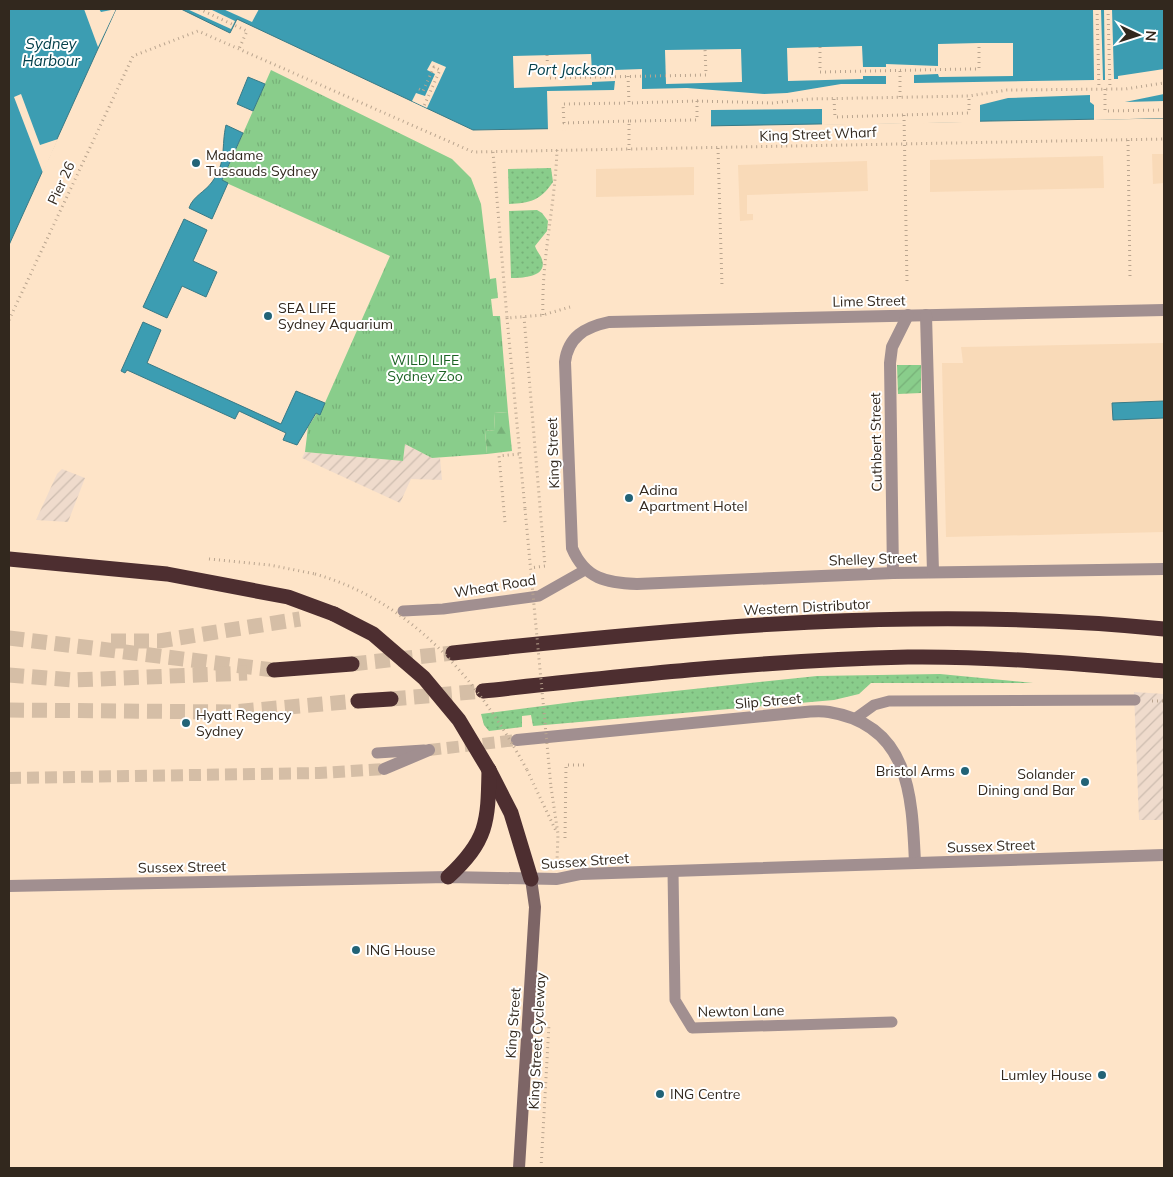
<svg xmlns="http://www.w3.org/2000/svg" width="1173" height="1177" font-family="Mulish,sans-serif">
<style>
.built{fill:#f9dab8}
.industrial{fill:url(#industrial-furrows)}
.grass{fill:url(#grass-dots)}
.forest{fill:url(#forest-firs)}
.park{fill:url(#park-tufts)}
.garden{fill:url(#garden-furrows)}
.water{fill:#3c9db2;stroke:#397a86}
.pier{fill:#fee4c8}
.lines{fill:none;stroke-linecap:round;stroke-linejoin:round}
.minor-tunnel{stroke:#d5bea6;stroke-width:12;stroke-dasharray:12 6;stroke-linecap:butt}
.motorway-tunnel{stroke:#d5bea6;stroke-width:15;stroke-dasharray:15 8;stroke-linecap:butt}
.path{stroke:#baa58f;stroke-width:3;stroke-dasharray:1 4;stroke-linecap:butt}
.service{stroke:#a18f90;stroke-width:11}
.minor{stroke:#a18f90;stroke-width:12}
.tertiary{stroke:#a18f90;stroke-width:12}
.secondary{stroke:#7d6566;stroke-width:12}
.motorway{stroke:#4d2e30;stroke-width:15}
.path-bridge{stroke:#baa58f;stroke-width:3;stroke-dasharray:1 4;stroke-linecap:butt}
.motorway-bridge{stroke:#4d2e30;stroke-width:15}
.poi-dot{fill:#226377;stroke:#fff;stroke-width:2}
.labels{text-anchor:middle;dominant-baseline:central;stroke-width:4;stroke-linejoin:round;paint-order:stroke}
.street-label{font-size:14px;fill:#32281e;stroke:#fff}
.poi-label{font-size:14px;fill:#32281e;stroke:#fff;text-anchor:start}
.park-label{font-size:14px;fill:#1d6325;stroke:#fff}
.water-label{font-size:15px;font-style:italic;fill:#03404b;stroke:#fff}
</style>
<defs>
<pattern id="industrial-furrows" width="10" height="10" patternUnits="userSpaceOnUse" patternTransform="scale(1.25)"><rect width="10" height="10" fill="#efdbcc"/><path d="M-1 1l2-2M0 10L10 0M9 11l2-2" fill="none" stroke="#cdbcaf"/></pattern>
<pattern id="grass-dots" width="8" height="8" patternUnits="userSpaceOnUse" patternTransform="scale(1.25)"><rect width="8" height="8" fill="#89cd8b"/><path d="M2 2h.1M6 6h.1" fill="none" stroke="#77b078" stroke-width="1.8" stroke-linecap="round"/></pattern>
<pattern id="forest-firs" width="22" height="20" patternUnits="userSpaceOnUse" patternTransform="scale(1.25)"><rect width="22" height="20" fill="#89cd8b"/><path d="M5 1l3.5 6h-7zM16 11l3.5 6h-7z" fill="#77b078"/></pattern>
<pattern id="park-tufts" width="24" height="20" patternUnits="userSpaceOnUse" patternTransform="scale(1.25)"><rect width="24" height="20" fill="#89cd8b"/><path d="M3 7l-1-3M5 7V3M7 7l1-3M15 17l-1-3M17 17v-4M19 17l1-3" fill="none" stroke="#77b078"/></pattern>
<pattern id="garden-furrows" width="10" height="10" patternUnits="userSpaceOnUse" patternTransform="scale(1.25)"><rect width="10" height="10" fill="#89cd8b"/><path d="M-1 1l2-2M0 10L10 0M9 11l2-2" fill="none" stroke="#77b078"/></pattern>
</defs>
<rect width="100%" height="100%" fill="#fee4c8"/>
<!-- built -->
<g class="built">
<polygon points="1152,154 1164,154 1164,183 1153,184"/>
<polygon points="1103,156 1104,188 930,192 930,160"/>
<polygon points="867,161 868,191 747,195 747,214 753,214 753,220 740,221 738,165"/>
<polygon points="694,167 694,195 596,197 596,169"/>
<polygon points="1164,343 1164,532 946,537 942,363 963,363 961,347"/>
</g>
<!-- industrial -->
<g class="industrial">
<polygon points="405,444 432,458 440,458 442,480 411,479 400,503 302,458 305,452 403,461"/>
<polygon points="62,469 85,478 68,522 36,520 57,474"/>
<polygon points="1134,692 1164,694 1164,820 1139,820"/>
</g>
<!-- grass -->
<g class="grass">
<path d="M551,168L553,182C540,201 530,203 509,204L508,169Z"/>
<path d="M537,210L542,213L548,221L547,231L535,246C536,250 539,253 541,257C550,277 523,278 511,278L509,211Z"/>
<polygon points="940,674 1033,683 871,683 859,694 834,700 533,726 531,715 522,716 522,727 489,731 484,725 481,714 581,701 817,676"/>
</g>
<!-- forest -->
<polygon class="forest" points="508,412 512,451 487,454 485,431 495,430 494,413"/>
<!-- park -->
<polygon class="park" points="271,70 452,159 471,178 481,204 490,279 496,278 498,298 491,299 493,316 500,316 508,412 494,413 495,430 485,431 487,454 432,458 405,444 403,461 305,452 308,427 317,413 320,414 390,256 222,181"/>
<!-- garden -->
<polygon class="garden" points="897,365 921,365 921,393 898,394"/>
<!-- water -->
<g class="water">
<polygon points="9,9 116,9 9,245"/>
<polygon points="181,9 1164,9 1164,118 473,130 237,19 230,33"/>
<polygon points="248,77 265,84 253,111 237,104"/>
<path d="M226,125L243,133L222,180L228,183L212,219L189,208C193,196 205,192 212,182C227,162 221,146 226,125Z"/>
<polygon points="184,219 207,230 193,261 217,272 206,297 182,286 167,318 143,307"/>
<polygon points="143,322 161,330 147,363 281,424 296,391 325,403 320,415 316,413 297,445 283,440 286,433 239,411 235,419 127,370 125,373 121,371"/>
<polygon points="1164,401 1164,418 1113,420 1112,403"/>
</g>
<!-- pier -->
<g class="pier">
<polygon points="84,9 99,9 101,12 116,9 98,47"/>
<polygon points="187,9 210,9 235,21 231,29"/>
<polygon points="223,9 259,9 252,22"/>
<polygon points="1093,9 1101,9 1103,80 1105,80 1104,9 1112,9 1114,79 1118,79 1118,76 1164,69 1164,94 1125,102 1164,101 1164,118 1094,120 1094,105 1090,102 1090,95 1008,98 980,105 980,122 822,125 822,109 711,110 711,127 548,131 547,91 614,90 615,81 592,82 592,85 514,88 513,56 591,54 592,73 614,73 614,70 642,69 642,89 687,88 764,94 787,93 841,84 886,84 886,76 863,76 863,79 788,81 787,48 862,46 863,67 886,67 886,64 938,66 938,44 979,43 1013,43 1013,76 939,77 938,74 914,75 914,83 1094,80"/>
<polygon points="741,49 742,82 666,84 665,50"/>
<polygon points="432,61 446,67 427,108 412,101 416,93 425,96 435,74 427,70"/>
<polygon points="21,94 40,145 58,139 43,173 14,97"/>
</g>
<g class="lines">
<!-- minor-tunnel -->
<g class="minor-tunnel">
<polyline points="429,750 517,740"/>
<polyline points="9,778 319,773 384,769"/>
</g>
<!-- motorway-tunnel -->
<g class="motorway-tunnel">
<polyline points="9,638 274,670"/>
<polyline points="111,641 159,641 300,619"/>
<polyline points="352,664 453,653"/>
<polyline points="9,675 73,680 247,673"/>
<polyline points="391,699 483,691"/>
<polyline points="9,710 232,712 358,701"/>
</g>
<!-- path -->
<g class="path">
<polyline points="199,9 247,31 239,49"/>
<polyline points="1097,9 1099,89"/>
<polyline points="1108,9 1110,89"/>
<polyline points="820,47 820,72 968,69 979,69 979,43"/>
<polyline points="547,55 548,78 706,75 705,49"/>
<polyline points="900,71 900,97"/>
<polyline points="628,76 629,103 697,101 697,120 629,121 629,150"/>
<polyline points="419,89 423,91 434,67 440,70 424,106"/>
<polyline points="1105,89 1105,111 1164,110"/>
<polyline points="834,99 835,117 969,113 969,96"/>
<polyline points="697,101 772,103 810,99 969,96 1007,90 1125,89 1164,83"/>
<polyline points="904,115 907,283"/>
<polyline points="629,121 564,123 563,104 629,103"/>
<polyline points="1128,140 1130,278"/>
<polyline points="718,148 722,286"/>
<polyline points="493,152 507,318 543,315 570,307"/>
<path d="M543,315C541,261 555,206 557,150"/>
<polyline points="524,317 545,566 530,568"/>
<polyline points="507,318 525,509"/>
<polyline points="9,320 133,56 198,31 473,152 1164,139"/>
<polyline points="505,522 499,456 519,454"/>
<polyline points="209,559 270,565 315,574"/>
<polyline points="1152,701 1164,701"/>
<polyline points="527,770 556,831"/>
<polyline points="551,787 558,834 557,861"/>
<polyline points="565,838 566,765 584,765"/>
<polyline points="541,1168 549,1024"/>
</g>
<!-- service -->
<g class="service">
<polyline points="403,611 443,609 539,596 585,570"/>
<polyline points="856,718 874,705 889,701 1135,700"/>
<polyline points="377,753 424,750"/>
<polyline points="673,871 675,1000 692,1028 892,1022"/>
</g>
<!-- minor -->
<g class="minor">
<path d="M1164,310L609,322C585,327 568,337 565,362L572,548C585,579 607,583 637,584L893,573L1164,569"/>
<polyline points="926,315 933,572"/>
<polyline points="893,573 890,363 892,347 908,315"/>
<path d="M517,740L794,713C805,712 818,710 829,712C910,725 912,796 915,863"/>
<polyline points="384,769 429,750"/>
</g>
<!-- tertiary -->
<polyline class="tertiary" points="9,886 448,877 557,879 581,874 1164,855"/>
<!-- secondary -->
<polyline class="secondary" points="519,1168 535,907 531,879"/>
<!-- motorway -->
<g class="motorway">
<polyline points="9,559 167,574 288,597 334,614"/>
<path d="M453,653C689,627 927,605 1164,629"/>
<polyline points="274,670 352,664"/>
<path d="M483,691C624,676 766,660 908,657C993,656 1079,664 1164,671"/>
<polyline points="358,701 391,699"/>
<polyline points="489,770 511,813 531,879"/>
<path d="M448,877C488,840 488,822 489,770"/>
</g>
<!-- path-bridge -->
<g class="path-bridge">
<polyline points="525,509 551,787"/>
<path d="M315,574C414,602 480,683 527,770"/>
</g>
<!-- motorway-bridge -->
<polyline class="motorway-bridge" points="334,614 373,634 424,678 459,720 489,770"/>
</g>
<!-- markers -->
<g class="poi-dot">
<circle cx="196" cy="163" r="5"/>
<circle cx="268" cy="316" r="5"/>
<circle cx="629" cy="498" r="5"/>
<circle cx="186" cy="723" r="5"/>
<circle cx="965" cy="771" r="5"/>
<circle cx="1085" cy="782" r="5"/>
<circle cx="356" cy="950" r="5"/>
<circle cx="1102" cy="1075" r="5"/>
<circle cx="660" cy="1094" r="5"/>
</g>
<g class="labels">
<!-- street labels -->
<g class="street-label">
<text transform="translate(818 134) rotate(-2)">King Street Wharf</text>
<text transform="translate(61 183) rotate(-65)">Pier 26</text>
<text transform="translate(869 301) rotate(-1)">Lime Street</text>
<text transform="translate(876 442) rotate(-91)">Cuthbert Street</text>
<text transform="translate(553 453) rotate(-92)">King Street</text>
<text transform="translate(873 559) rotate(-2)">Shelley Street</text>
<text transform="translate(495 586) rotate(-9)">Wheat Road</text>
<text transform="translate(807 607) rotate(-3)">Western Distributor</text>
<text transform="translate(768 701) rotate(-5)">Slip Street</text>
<text transform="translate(991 846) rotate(-2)">Sussex Street</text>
<text transform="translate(585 861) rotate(-4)">Sussex Street</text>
<text transform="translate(182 867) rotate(-1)">Sussex Street</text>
<text transform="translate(741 1011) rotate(-1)">Newton Lane</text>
<text transform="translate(513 1023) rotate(-86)">King Street</text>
<text transform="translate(537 1041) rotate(-87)">King Street Cycleway</text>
</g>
<!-- poi labels -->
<g class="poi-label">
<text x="206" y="155">Madame<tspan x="206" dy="16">Tussauds Sydney</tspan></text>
<text x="278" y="308">SEA LIFE<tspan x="278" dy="16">Sydney Aquarium</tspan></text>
<text x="639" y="490">Adina<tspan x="639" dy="16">Apartment Hotel</tspan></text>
<text x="196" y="715">Hyatt Regency<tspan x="196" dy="16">Sydney</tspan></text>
<text x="955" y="771" text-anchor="end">Bristol Arms</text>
<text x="1075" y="774" text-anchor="end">Solander<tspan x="1075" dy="16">Dining and Bar</tspan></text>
<text x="366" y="950">ING House</text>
<text x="1092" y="1075" text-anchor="end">Lumley House</text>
<text x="670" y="1094">ING Centre</text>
</g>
<!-- park labels -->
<g class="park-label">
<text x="425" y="360">WILD LIFE<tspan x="425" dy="16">Sydney Zoo</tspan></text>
</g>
<!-- water labels -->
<g class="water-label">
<text x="51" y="43">Sydney<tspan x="51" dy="17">Harbour</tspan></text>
<text x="571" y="69">Port Jackson</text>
</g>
</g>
<!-- border -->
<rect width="1173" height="1177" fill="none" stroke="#32281e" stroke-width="20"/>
<!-- north arrow -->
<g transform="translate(1138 35) rotate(94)" stroke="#ffffff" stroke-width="4" paint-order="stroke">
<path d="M0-4L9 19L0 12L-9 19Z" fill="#32281e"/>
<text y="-8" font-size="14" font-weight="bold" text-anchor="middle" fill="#32281e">N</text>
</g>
</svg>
